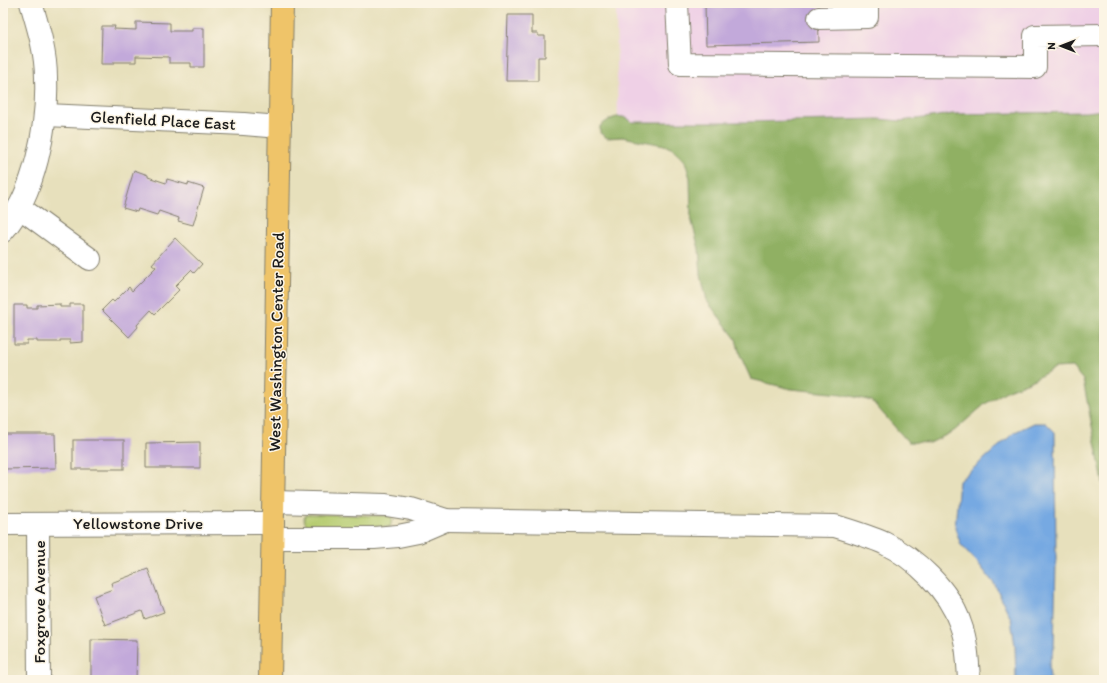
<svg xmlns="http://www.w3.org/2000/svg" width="1107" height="683" font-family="Itim,sans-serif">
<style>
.built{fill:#efd0e6}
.green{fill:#b6cc71;stroke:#697446}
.forest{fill:#90b063;stroke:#566640}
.water{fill:#76a9e2;stroke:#49627f}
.building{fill:#c2a9da}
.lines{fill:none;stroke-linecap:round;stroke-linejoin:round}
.minor-casing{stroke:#827e6c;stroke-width:24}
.major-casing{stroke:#827e6c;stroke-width:24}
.minor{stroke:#fff;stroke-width:22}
.major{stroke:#efc469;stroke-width:22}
.labels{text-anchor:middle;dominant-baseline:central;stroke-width:3;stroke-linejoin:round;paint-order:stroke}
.street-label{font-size:17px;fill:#1c1c1c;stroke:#fcf5e5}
</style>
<rect width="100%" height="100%" fill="#fcf5e5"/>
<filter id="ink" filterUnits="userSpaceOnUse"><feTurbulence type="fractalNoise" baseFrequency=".025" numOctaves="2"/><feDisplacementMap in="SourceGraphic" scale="8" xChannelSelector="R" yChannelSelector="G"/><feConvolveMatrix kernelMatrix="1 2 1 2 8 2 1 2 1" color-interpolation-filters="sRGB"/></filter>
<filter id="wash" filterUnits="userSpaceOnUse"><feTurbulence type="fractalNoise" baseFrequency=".012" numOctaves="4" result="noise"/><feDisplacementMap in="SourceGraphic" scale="16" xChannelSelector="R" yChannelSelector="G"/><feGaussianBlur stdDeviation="0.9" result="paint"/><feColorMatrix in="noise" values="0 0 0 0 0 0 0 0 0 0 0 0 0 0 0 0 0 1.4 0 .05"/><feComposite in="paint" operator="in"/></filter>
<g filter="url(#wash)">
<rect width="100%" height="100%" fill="#e7e0bc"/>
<!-- built -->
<polygon class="built" points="616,3 1104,3 1104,129 618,127"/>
<!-- green -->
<path class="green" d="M310,514L391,516L392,520L390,527L315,528C308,526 304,525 304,517L306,515Z"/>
<!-- forest -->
<path class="forest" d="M1104,110V488L1083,380L1072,367L1055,368L1029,382L1008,390L985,404L954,431L930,443L908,442L872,401L842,394L791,389L751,379L740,355L736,339L707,301L701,274L699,249L691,218L690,178L685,161L675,150L664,145L622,137L607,138L600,133V126C610,118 622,112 632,122H746L879,119L901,121L953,114L1086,112Z"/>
<!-- water -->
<polygon class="water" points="1034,423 1046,423 1055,432 1056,563 1054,649 1049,663 1050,680 1016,680 1015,646 1011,619 995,585 978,563 961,545 955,528 959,481 1015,432"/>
<g id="blocks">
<!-- building -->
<g class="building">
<polygon points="705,3 818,3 819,42 706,45"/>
<polygon points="508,15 532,15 532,33 538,33 538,36 545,36 545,57 538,57 538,81 506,81"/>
<polygon points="136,22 170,23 170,31 192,31 192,28 204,28 204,67 191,67 191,63 169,63 169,57 136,56 136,62 114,62 114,64 101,64 102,26 115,26 114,29 136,30"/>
<polygon points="134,170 148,175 148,177 166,183 167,179 188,185 188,183 204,188 193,225 178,221 179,218 159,211 157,215 138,209 137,212 123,208"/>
<polygon points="175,238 202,264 194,273 191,270 175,286 179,290 155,314 151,310 137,325 138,327 129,337 102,310 112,300 114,302 129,287 132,291 156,267 152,264"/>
<polygon points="60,304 60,307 70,307 70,304 83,304 83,342 70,343 70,340 60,340 60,342 37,342 37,340 27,340 27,344 14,344 14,305 27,305 27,308 37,308 37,305"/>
<polygon points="3,434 55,434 56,468 3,469"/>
<rect x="73" y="440" width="51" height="29"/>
<polygon points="200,442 200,468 146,468 146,443"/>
<polygon points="148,569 164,612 145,619 142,611 105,625 94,596 113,589 111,583"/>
<polygon points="91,639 137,640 136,680 91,680"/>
</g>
</g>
</g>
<g filter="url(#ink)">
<use href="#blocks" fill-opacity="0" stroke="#827e6c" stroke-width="1"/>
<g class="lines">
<defs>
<g id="minor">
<polyline points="677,3 680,64 1035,67 1035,36 1104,35"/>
<polyline points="819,18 867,17 867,3"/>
<polyline points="46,115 244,124 280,127"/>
<polyline points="19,207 90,259"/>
<path d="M3,231C35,194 48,125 46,78C46,52 38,27 31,3"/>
<path d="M274,502L386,505L411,509L446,520L835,526C851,531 868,536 884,543C915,558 949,590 960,623C967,641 968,661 969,680"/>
<polyline points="3,524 273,523"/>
<polyline points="38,524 39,680"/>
<polyline points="273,538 374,538 398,536 418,532 446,520"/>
</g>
<polyline id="major" points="270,680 282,3"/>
</defs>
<!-- minor casing -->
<use href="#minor" class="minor-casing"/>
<!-- major casing -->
<use href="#major" class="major-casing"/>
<!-- minor -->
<use href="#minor" class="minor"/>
<!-- major -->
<use href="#major" class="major"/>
</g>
</g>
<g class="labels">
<!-- street labels -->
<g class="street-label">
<text transform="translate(163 120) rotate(3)">Glenfield Place East</text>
<text transform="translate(276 342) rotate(-89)">West Washington Center Road</text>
<text x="138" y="523">Yellowstone Drive</text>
<text transform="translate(39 602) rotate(-90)">Foxgrove Avenue</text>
</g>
</g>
<!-- margin -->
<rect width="1107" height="683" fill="none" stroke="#fcf5e5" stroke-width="16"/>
<!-- north arrow -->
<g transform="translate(1061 46) rotate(270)" stroke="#fcf5e5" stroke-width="3" paint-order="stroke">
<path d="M0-3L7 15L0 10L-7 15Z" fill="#1c1c1c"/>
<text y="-6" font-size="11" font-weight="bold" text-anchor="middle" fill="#1c1c1c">N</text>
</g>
</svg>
